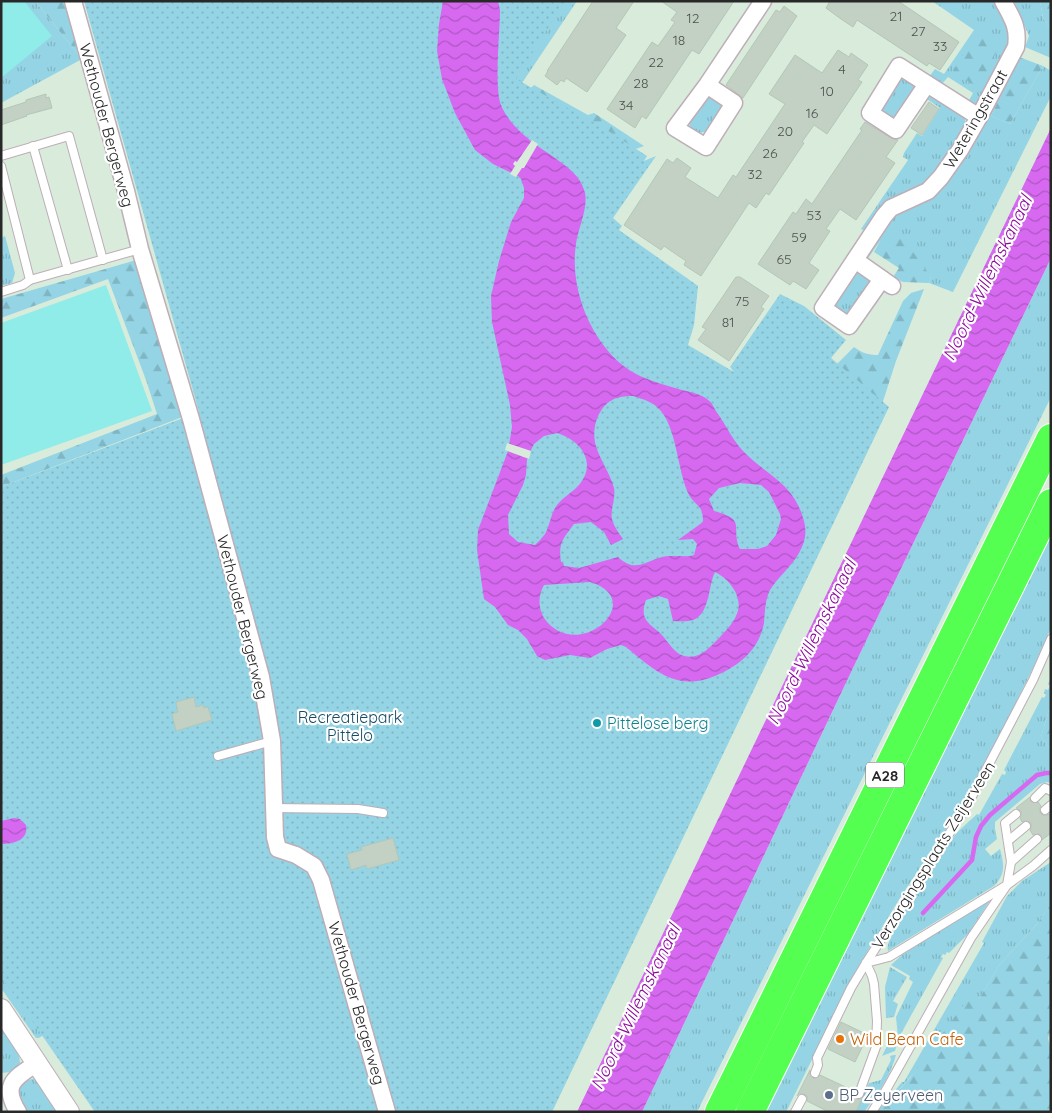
<svg xmlns="http://www.w3.org/2000/svg" width="1052" height="1113" font-family="Quicksand,sans-serif">
<style>
.grass{fill:url(#grass-tufts)}
.forest{fill:url(#forest-firs)}
.park{fill:url(#park-dots)}
.pitch{fill:#8fece9}
.water{fill:url(#water-waves);fill-rule:evenodd}
.pier{fill:#d9ebdb}
.lines{fill:none;stroke-linecap:round;stroke-linejoin:round}
.stream{stroke:#d769f1;stroke-width:4.5}
.building{fill:#c2d1c4;stroke:#b3c7b7}
.service-casing{stroke:#bdaeb7;stroke-width:10}
.minor-casing{stroke:#bdaeb7;stroke-width:19}
.tertiary-casing{stroke:#bdaeb7;stroke-width:22}
.motorway-casing{stroke:#fff;stroke-width:30}
.service{stroke:#fff;stroke-width:8}
.minor{stroke:#fff;stroke-width:16}
.tertiary{stroke:#fff;stroke-width:20}
.motorway{stroke:#55ff51;stroke-width:28}
.culture-dot{fill:#0f9aa8;stroke:#fff;stroke-width:2}
.food-dot{fill:#e8710a;stroke:#fff;stroke-width:2}
.service-dot{fill:#5c6f8a;stroke:#fff;stroke-width:2}
.labels{text-anchor:middle;dominant-baseline:central;stroke-width:4.5;stroke-linejoin:round;paint-order:stroke}
.number-label{font-size:14px;fill:#4e524f}
.shield{fill:#fff;stroke:#686868;stroke-width:1}
.shield-label{font-size:15px;font-weight:bold;fill:#282828}
.street-label{font-size:16px;fill:#282828;stroke:#fff}
.park-label{font-size:16px;fill:#174c66;stroke:#fff}
.culture-label{font-size:16px;fill:#0d838f;stroke:#fff;text-anchor:start}
.food-label{font-size:16px;fill:#c56008;stroke:#fff;text-anchor:start}
.service-label{font-size:16px;fill:#4e5e75;stroke:#fff;text-anchor:start}
.water-label{font-size:18px;font-style:italic;fill:#8b0a9b;stroke:#fff}
</style>
<defs>
<pattern id="grass-tufts" width="24" height="20" patternUnits="userSpaceOnUse" patternTransform="scale(1.25)"><rect width="24" height="20" fill="#94d4e4"/><path d="M3 7l-1-3M5 7V3M7 7l1-3M15 17l-1-3M17 17v-4M19 17l1-3" fill="none" stroke="#80b6c4"/></pattern>
<pattern id="forest-firs" width="22" height="20" patternUnits="userSpaceOnUse" patternTransform="scale(1.25)"><rect width="22" height="20" fill="#94d4e4"/><path d="M5 1l3.5 6h-7zM16 11l3.5 6h-7z" fill="#80b6c4"/></pattern>
<pattern id="park-dots" width="8" height="8" patternUnits="userSpaceOnUse" patternTransform="scale(1.25)"><rect width="8" height="8" fill="#94d4e4"/><path d="M2 2h.1M6 6h.1" fill="none" stroke="#80b6c4" stroke-width="1.8" stroke-linecap="round"/></pattern>
<pattern id="water-waves" width="16" height="10" patternUnits="userSpaceOnUse" patternTransform="scale(1.25)"><rect width="16" height="10" fill="#d769f1"/><path d="M0 5q4-4 8 0t8 0" fill="none" stroke="#ae56c3"/></pattern>
</defs>
<rect width="100%" height="100%" fill="#d9ebdb"/>
<!-- grass -->
<g class="grass">
<polygon points="1,1 35,1 82,59 1,103"/>
<path d="M498,1H577L516,92L529,119L539,131L532,142C520,132 505,119 500,103C494,85 500,32 500,10Z"/>
<polygon points="932,1 995,1 1006,23 1009,43 980,101 975,104 967,104 973,93 948,77 941,85 929,77 935,69 944,74 974,30"/>
<polygon points="1014,1 1040,1 1043,18 1051,29 1051,58 1025,47 1029,36"/>
<polygon points="1019,57 991,116 1010,124 1043,66 1051,71 1051,96 953,292 929,283 931,277 880,241 866,261 864,259 887,222 935,192"/>
<polygon points="903,76 915,84 915,89 899,116 889,118 881,113 879,105 899,78"/>
<polygon points="930,93 964,115 966,125 964,130 933,178 865,231 861,229 908,160 903,157 904,153 917,133 922,136 940,108 924,97"/>
<polygon points="708,94 722,105 722,108 705,132 698,133 690,128 689,120"/>
<polygon points="5,236 15,273 12,283 1,286 1,238"/>
<polygon points="1051,258 1051,397 697,1112 642,1112 853,668"/>
<polygon points="856,270 870,281 870,283 849,313 845,314 834,309 831,300"/>
<polygon points="1051,535 1051,628 1033,668 1001,733 955,816 900,898 858,967 786,1112 766,1112"/>
<path d="M1051,677V703L1041,737L1051,750V783L1047,782L1040,784L995,822V829L997,839L985,849L991,856L1000,849C1004,864 1006,874 994,886L888,951C883,937 941,856 952,839C958,830 969,822 977,814L979,815L1002,774L1005,775L1006,772L1004,770L1042,697L1044,698L1046,695L1044,693L1045,689L1048,690L1050,686L1048,684Z"/>
<polygon points="1051,862 1051,904 1037,924 1000,964 980,997 880,1112 877,1112 902,1082 904,1082 984,943 982,942 1007,896 1022,881"/>
<polygon points="991,899 968,934 949,953 947,952 945,955 943,954 941,957 943,958 898,1039 896,1039 895,1042 897,1043 895,1051 882,1056 888,1044 888,1038 898,1037 896,1017 913,982 909,979 910,976 891,965 903,954"/>
<polygon points="1,967 49,1031 39,1038 36,1038 1,988"/>
<polygon points="890,967 907,977 893,1001 898,1004 894,1017 886,1018 885,987"/>
<polygon points="1,1027 19,1054 20,1063 11,1072 1,1073"/>
<path d="M894,1055H896C890,1077 878,1094 864,1112H854L869,1083L881,1080L891,1060L890,1056Z"/>
<polygon points="35,1078 61,1112 28,1112 17,1096 16,1088 23,1082"/>
</g>
<!-- forest -->
<g class="forest">
<polygon points="35,1 66,1 82,59"/>
<polygon points="1040,1 1051,1 1051,29 1043,18"/>
<polygon points="978,30 1000,44 981,84 972,84 953,71"/>
<polygon points="1019,57 1043,66 1010,124 991,116"/>
<polygon points="534,85 588,115 594,113 644,146 633,150 530,89"/>
<polygon points="903,238 931,277 929,283 903,282 893,277 899,268 874,252 880,241"/>
<polygon points="140,259 185,416 1,487 1,475 157,414 146,380 108,279 1,318 1,299"/>
<path d="M924,289L896,361L866,454L823,378L854,347C862,353 868,355 878,355L903,301L911,293Z"/>
<polygon points="1051,703 1051,750 1041,737"/>
<polygon points="1051,904 1051,1029 1048,1038 1051,1051 1051,1112 880,1112 910,1078 970,996 978,999 980,997 1000,964 1037,924"/>
</g>
<!-- park -->
<polygon class="park" points="84,1 565,1 516,79 602,127 647,156 644,161 656,156 613,218 622,226 619,230 698,286 694,325 688,345 734,372 730,367 780,294 804,306 846,340 831,358 889,407 552,1112 95,1112 1,976 1,487 199,412"/>
<!-- pitch -->
<g class="pitch">
<polygon points="1,1 24,1 52,36 1,78"/>
<polygon points="106,285 152,411 1,465 1,323"/>
</g>
<!-- water -->
<g class="water">
<path d="M443,1H498L500,10C500,31 494,88 501,105C507,120 519,131 531,141C549,156 580,169 585,193C588,210 578,228 576,244C571,277 581,312 599,339C623,374 644,379 682,390C690,392 702,394 708,400C712,402 714,408 716,411C726,425 734,443 746,454C771,478 794,484 804,521C807,533 805,542 799,553C792,566 778,577 770,590C765,600 765,612 764,623C759,650 739,666 715,676C676,692 654,670 626,647L621,645L607,649L590,658L570,655L545,660L537,656L527,639L518,630L508,625L495,607L484,599L477,550L478,530L508,451L512,427L510,405L492,322L491,296L499,261L511,222L524,198V188L521,179L518,176L493,164L475,150L455,113L442,79L437,51L439,24ZM633,396C642,399 651,401 658,408C677,425 677,471 689,495C696,507 703,504 703,522L678,540L693,539L697,544L694,555L690,556C682,557 671,555 662,557C644,562 635,573 618,557L579,568L564,566L563,563L561,562C558,543 563,539 574,524L591,522L604,532L611,545L623,539C619,533 614,527 612,519C610,509 616,499 614,488C610,473 600,460 596,446C590,427 600,400 621,397C625,396 629,396 633,396ZM557,433C580,440 598,462 579,485C573,492 563,497 557,505C551,513 550,525 545,534C542,538 538,542 535,545L518,542L509,534L508,515L523,485L526,475L527,460L529,454L534,444L544,436ZM740,483L761,485L769,492L780,514L781,519L776,535L767,546L758,549H740C730,527 748,520 714,511L709,499L719,488ZM715,572C730,579 745,599 736,616C732,625 726,630 720,637C710,647 700,660 684,656C673,653 667,639 659,632C646,622 640,617 646,600L659,596L668,599L673,621C679,621 687,622 693,620C710,614 708,586 715,572ZM590,582C650,600 577,665 544,618C538,608 538,595 544,585Z"/>
<polygon points="1051,128 1051,258 853,668 642,1112 577,1112"/>
<path d="M14,818L20,819L26,825C29,840 14,844 1,844V821Z"/>
</g>
<!-- pier -->
<g class="pier">
<polygon points="532,140 538,144 524,168 522,168 516,177 510,174 515,166 513,164 515,161 517,162"/>
<polygon points="507,443 531,451 529,459 505,450"/>
</g>
<g class="lines">
<!-- stream -->
<polyline class="stream" points="923,913 972,860 976,837 981,826 990,815 1037,775 1046,773 1051,773"/>
</g>
<!-- building -->
<g class="building">
<polygon points="593,1 634,1 616,28 626,35 587,92 566,78 564,82 561,80 557,85 545,76 548,71 547,71"/>
<polygon points="661,1 734,1 699,54 692,50 646,119 642,116 635,128 607,109 652,42 658,46 675,22 671,20 677,12"/>
<polygon points="830,1 898,1 959,42 940,70 929,63 927,66 857,20 853,27 841,19 826,8"/>
<polygon points="784,6 797,16 743,98 726,85 776,10 780,12"/>
<polygon points="838,50 849,57 851,53 868,65 858,80 862,82 827,134 814,125 802,142 804,143 769,195 766,193 756,208 749,203 701,276 684,265 686,261 664,246 661,250 624,225 667,159 673,163 677,158 691,168 685,177 718,198 733,175 736,177 785,104 769,94 795,55 822,73"/>
<polygon points="46,94 46,98 49,97 52,108 26,115 27,116 1,125 1,110 26,102 26,100"/>
<polygon points="929,102 939,109 922,135 911,128"/>
<polygon points="865,122 891,138 898,140 886,157 895,163 856,220 840,209 826,229 830,231 809,263 819,270 806,289 793,281 790,285 758,264 793,212 796,214 806,199 812,204 862,130 860,129"/>
<polygon points="736,277 740,277 769,296 761,307 764,309 729,361 698,340 706,329 702,327"/>
<polygon points="194,697 196,707 203,705 204,708 208,707 212,720 176,731 172,714 178,712 176,702"/>
<polygon points="1030,797 1031,802 1038,802 1041,806 1039,810 1041,814 1045,816 1049,814 1051,817 1051,833 1042,840 1039,834 1033,835 1030,830 1031,827 1031,823 1027,821 1022,822 1020,818 1021,816 1021,811 1016,808"/>
<polygon points="393,838 399,860 367,869 366,865 351,870 347,854 362,850 361,847"/>
<polygon points="841,1022 868,1035 855,1062 828,1049"/>
<polygon points="810,1070 810,1074 813,1078 816,1078 820,1075 854,1091 854,1095 857,1099 862,1099 856,1112 829,1112 807,1101 807,1096 804,1094 799,1094 797,1096"/>
</g>
<g class="lines">
<defs>
<g id="service">
<polyline points="33,146 68,270"/>
<polyline points="1,156 69,136 103,260"/>
<polyline points="1,166 30,280 140,249"/>
<polyline points="1,292 23,285 30,280"/>
<polyline points="218,756 272,741"/>
<polyline points="1035,798 1045,788 1051,791"/>
<polyline points="273,808 358,809 383,813"/>
<polyline points="1045,810 1051,805"/>
<polyline points="1008,841 1026,826"/>
<polyline points="1011,862 1037,839"/>
<polyline points="815,1073 818,1065 817,1058 851,988 866,963 967,806 1033,680 1051,639"/>
<polyline points="859,1094 876,1047 877,1021 874,984 872,976 866,963 889,957 1007,885 1011,862 1005,823 1016,814"/>
<polyline points="795,1112 802,1099"/>
<polyline points="872,1112 886,1090 971,938 1007,885 1033,866 1051,850"/>
</g>
<g id="minor">
<polyline points="73,1 126,191 140,249 191,419 261,677 272,741 275,837 278,849 296,855 314,866 321,880 387,1112"/>
<polyline points="927,84 896,130 870,113 899,66 979,117"/>
<polyline points="707,85 734,103 706,147 675,128 707,85 763,1"/>
<polyline points="855,260 892,286"/>
<path d="M882,279L849,326L823,308L884,216L891,208L928,191L941,177L960,150L979,117L1016,47C1019,27 1012,18 1003,1"/>
<path d="M18,1112C1,1084 15,1078 37,1063"/>
</g>
<polyline id="tertiary" points="1,1009 69,1112"/>
<g id="motorway">
<polyline points="719,1112 1051,438"/>
<polyline points="750,1112 1051,503"/>
</g>
</defs>
<!-- service casing -->
<use href="#service" class="service-casing"/>
<!-- minor casing -->
<use href="#minor" class="minor-casing"/>
<!-- tertiary casing -->
<use href="#tertiary" class="tertiary-casing"/>
<!-- motorway casing -->
<use href="#motorway" class="motorway-casing"/>
<!-- service -->
<use href="#service" class="service"/>
<!-- minor -->
<use href="#minor" class="minor"/>
<!-- tertiary -->
<use href="#tertiary" class="tertiary"/>
<!-- motorway -->
<use href="#motorway" class="motorway"/>
</g>
<!-- markers -->
<circle class="culture-dot" cx="597" cy="723" r="5"/>
<circle class="food-dot" cx="840" cy="1039" r="5"/>
<circle class="service-dot" cx="829" cy="1095" r="5"/>
<g class="labels">
<!-- number labels -->
<g class="number-label">
<text x="896" y="16">21</text>
<text x="693" y="18">12</text>
<text x="918" y="31">27</text>
<text x="679" y="40">18</text>
<text x="940" y="46">33</text>
<text x="656" y="62">22</text>
<text x="842" y="69">4</text>
<text x="641" y="83">28</text>
<text x="827" y="91">10</text>
<text x="626" y="105">34</text>
<text x="812" y="113">16</text>
<text x="785" y="131">20</text>
<text x="770" y="153">26</text>
<text x="755" y="174">32</text>
<text x="814" y="215">53</text>
<text x="799" y="237">59</text>
<text x="784" y="259">65</text>
<text x="742" y="301">75</text>
<text x="728" y="322">81</text>
</g>
<!-- shield labels -->
<rect class="shield" x="866" y="762.5" width="38" height="25" rx="4"/>
<g class="shield-label">
<text x="885" y="775">A28</text>
</g>
<!-- street labels -->
<g class="street-label">
<text transform="translate(975 119) rotate(-60)">Weteringstraat</text>
<text transform="translate(107 125) rotate(75)">Wethouder Bergerweg</text>
<text transform="translate(243 617) rotate(76)">Wethouder Bergerweg</text>
<text transform="translate(933 855) rotate(-58)">Verzorgingsplaats Zeijerveen</text>
<text transform="translate(357 1003) rotate(74)">Wethouder Bergerweg</text>
</g>
<!-- park labels -->
<g class="park-label">
<text x="350" y="717">Recreatiepark<tspan x="350" dy="18">Pittelo</tspan></text>
</g>
<!-- culture labels -->
<g class="culture-label">
<text x="607" y="723">Pittelose berg</text>
</g>
<!-- food labels -->
<g class="food-label">
<text x="850" y="1039">Wild Bean Cafe</text>
</g>
<!-- service labels -->
<g class="service-label">
<text x="839" y="1095">BP Zeyerveen</text>
</g>
<!-- water labels -->
<g class="water-label">
<text transform="translate(987 278) rotate(-64)">Noord-Willemskanaal</text>
<text transform="translate(811 642) rotate(-64)">Noord-Willemskanaal</text>
<text transform="translate(635 1007) rotate(-64)">Noord-Willemskanaal</text>
</g>
</g>
<!-- border -->
<rect width="1052" height="1113" fill="none" stroke="#282828" stroke-width="5"/>
</svg>
